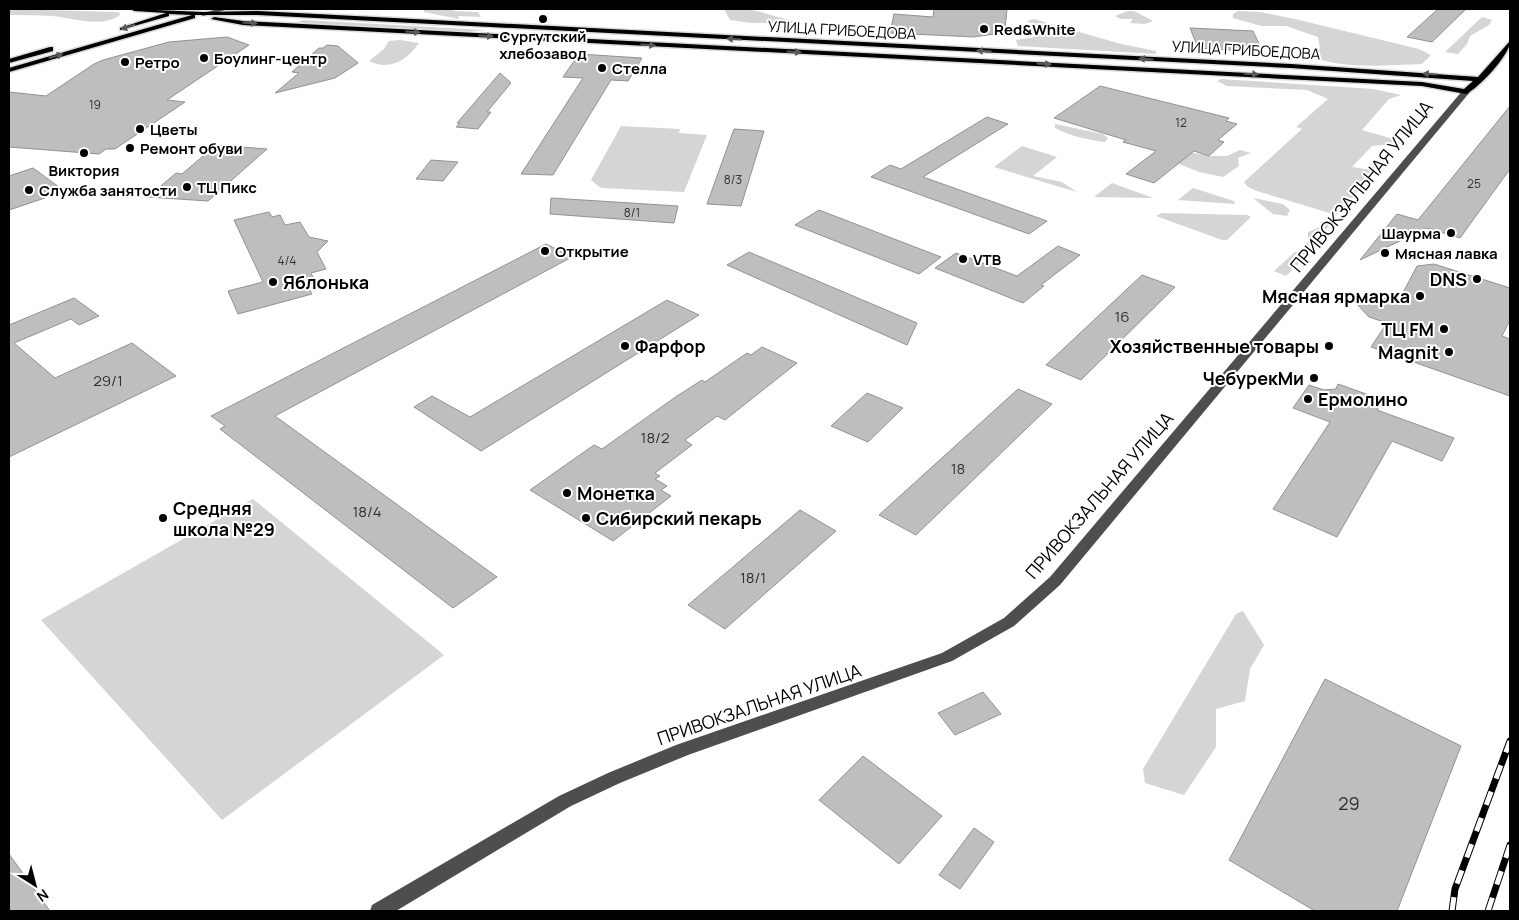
<svg xmlns="http://www.w3.org/2000/svg" width="1519" height="920" font-family="Manrope,sans-serif">
<style>
.green{fill:#d5d5d5}
.building{fill:#bebebe;stroke:#929292}
.lines{fill:none;stroke-linecap:round;stroke-linejoin:round}
.major-casing{stroke:#dbdbdb;stroke-width:3}
.minor{fill:#4e4e4e;fill-rule:evenodd}
.major{fill:#000;fill-rule:evenodd}
.rail-casing{stroke:#000;stroke-width:7}
.rail{stroke:#fff;stroke-width:5;stroke-dasharray:14;stroke-linecap:butt}
.oneway{fill:#595959}
.poi-dot{fill:#000;stroke:#fff;stroke-width:2}
.labels{text-anchor:middle;dominant-baseline:central;stroke-width:4;stroke-linejoin:round;paint-order:stroke}
.far-number-label{font-size:12px;fill:#303030}
.far-poi-label{font-size:15px;font-weight:bold;fill:#000;stroke:#fff;text-anchor:start}
.far-street-label{font-size:15px;fill:#000;stroke:#fff}
.number-label{font-size:15px;fill:#303030}
.street-label{font-size:18px;fill:#000;stroke:#fff}
.poi-label{font-size:18px;font-weight:bold;fill:#000;stroke:#fff;text-anchor:end}
.near-number-label{font-size:18px;fill:#303030}
</style>
<rect width="100%" height="100%" fill="#fff"/>
<!-- green -->
<g class="green">
<path d="M9,9L117,12L121,14C105,29 72,18 52,16C38,15 23,15 9,15Z"/>
<polygon points="424,9 454,9 453,11 478,12 481,17 458,16 459,19 424,12"/>
<polygon points="724,9 749,9 800,23 751,23 730,20"/>
<polygon points="1128,11 1134,11 1153,21 1145,24 1130,23 1133,19 1121,19 1115,16"/>
<path d="M1238,11L1260,12L1295,19L1419,49L1431,55L1422,64C1387,65 1344,70 1310,56V50L1320,49L1318,37L1286,26H1261L1233,18V14Z"/>
<polygon points="1482,17 1492,20 1489,25 1470,36 1467,44 1458,54 1445,52"/>
<polygon points="1034,19 1121,44 1156,51 1156,54 1018,46 1016,40 1035,37 1045,29 1026,21"/>
<polygon points="303,20 486,30 456,32 294,23"/>
<path d="M400,40L419,43C406,61 390,71 369,61L384,49L389,41Z"/>
<polygon points="1221,79 1373,89 1401,95 1389,99 1362,130 1407,143 1372,146 1352,167 1372,170 1375,173 1336,215 1257,191 1248,187 1244,182 1302,129 1296,127 1328,99 1307,90 1227,86 1217,81"/>
<path d="M1055,124L1103,134L1108,138L1105,142C1088,140 1070,136 1055,128Z"/>
<polygon points="621,126 680,129 679,133 707,135 684,192 601,188 591,180"/>
<polygon points="1022,146 1057,157 1033,176 1062,182 1077,192 994,167"/>
<polygon points="1240,150 1251,153 1238,158 1239,166 1223,177 1199,172 1169,160 1190,152 1209,156 1227,156"/>
<polygon points="1112,183 1153,198 1094,197"/>
<polygon points="1193,188 1234,201 1235,204 1178,200"/>
<polygon points="1253,198 1283,204 1290,210 1287,216 1273,214"/>
<polygon points="1162,213 1247,215 1251,217 1227,240 1222,240 1156,216"/>
<path d="M1321,221L1330,224L1324,233L1318,236C1310,252 1299,264 1286,276L1274,271L1295,252L1304,250L1308,241V232L1318,228Z"/>
<polygon points="253,499 444,655 222,820 41,620"/>
<polygon points="1243,611 1264,645 1250,669 1245,701 1216,709 1216,747 1184,795 1145,783 1143,769 1236,614"/>
</g>
<!-- building -->
<g class="building">
<polygon points="934,9 1007,9 1005,29 994,34 974,37 890,33 894,14 933,17"/>
<polygon points="1438,9 1466,9 1432,42 1407,37"/>
<polygon points="1190,28 1253,31 1263,52 1198,48"/>
<polygon points="227,37 249,45 167,100 185,102 115,149 106,149 99,154 9,147 9,92 46,96 94,64 103,60 169,42"/>
<polygon points="327,45 338,46 358,63 335,78 275,93 299,73 292,72 319,48 323,48"/>
<polygon points="579,54 642,58 628,81 611,80 553,175 521,174 583,78 563,77"/>
<polygon points="500,73 511,83 487,112 491,112 478,129 456,127 460,123 457,123"/>
<polygon points="1100,86 1229,118 1226,121 1237,124 1218,140 1224,142 1209,156 1194,151 1154,183 1126,174 1156,151 1123,142 1126,140 1054,118"/>
<polygon points="1510,106 1510,169 1460,238 1427,228 1360,260 1397,214 1418,220"/>
<polygon points="987,117 1008,124 923,177 1047,221 1029,234 871,177 890,165 901,169"/>
<polygon points="734,129 764,131 741,206 707,204"/>
<polygon points="216,145 267,149 208,201 148,197 176,173 182,174"/>
<polygon points="431,160 458,162 443,181 416,179"/>
<polygon points="33,168 59,187 40,194 45,198 9,210 9,176"/>
<polygon points="551,198 678,206 674,223 550,214"/>
<polygon points="819,210 941,257 919,274 795,225"/>
<polygon points="269,212 272,217 280,215 285,225 300,222 309,237 328,241 317,252 326,269 311,273 316,283 307,285 312,294 238,314 228,291 263,282 234,220"/>
<polygon points="546,244 572,257 275,416 497,577 453,608 220,429 225,426 211,416"/>
<polygon points="1058,246 1080,255 1041,285 1044,286 1023,303 935,268 956,253 1017,276"/>
<polygon points="749,252 917,323 907,345 727,265"/>
<polygon points="1434,264 1510,288 1510,320 1502,336 1510,339 1510,396 1371,347 1387,323 1369,317 1354,301 1381,297 1398,302 1417,266"/>
<polygon points="1142,275 1175,287 1081,380 1046,365"/>
<polygon points="74,298 99,316 79,325 71,319 14,343 55,378 132,343 176,376 9,457 9,325"/>
<polygon points="667,300 699,315 481,451 414,407 432,396 470,417"/>
<polygon points="762,347 797,363 725,420 717,416 685,440 692,445 655,473 660,476 655,479 667,486 661,490 671,496 613,541 530,490 594,445 602,449 677,396 702,380 705,382 747,353 751,355"/>
<polygon points="1338,384 1383,400 1377,410 1454,438 1442,461 1392,441 1337,537 1273,509 1330,422 1293,408 1309,385 1324,390 1336,389"/>
<polygon points="1018,389 1052,404 916,535 879,515"/>
<polygon points="867,393 903,408 868,442 831,426"/>
<polygon points="800,510 836,531 725,629 688,605"/>
<polygon points="1325,679 1461,746 1397,911 1315,911 1229,860"/>
<polygon points="983,692 1001,714 955,735 938,713"/>
<polygon points="863,756 942,816 899,864 819,800"/>
<polygon points="974,828 994,842 960,889 939,875"/>
<polygon points="9,854 50,911 9,911"/>
</g>
<g class="lines">
<defs>
<g id="major">
<path d="M131,9L203,12L258,11L1291,64L1478,77L1510,41C1511,54 1478,89 1466,94L1422,86L243,25L211,19L214,17L243,21L1422,82L1464,89L1473,81L1291,68L258,15H195V18L9,72V68L192,15L169,14V16L120,30V28L166,13L134,11Z"/>
<polygon points="50,47 53,47 53,51 9,63 9,59"/>
</g>
</defs>
<!-- major casing -->
<use href="#major" class="major-casing"/>
<!-- minor -->
<g class="minor">
<polygon points="218,9 229,9 203,16 200,14"/>
<polygon points="1463,90 1470,92 1060,585 1014,626 952,661 688,755 620,783 571,806 396,911 370,911 372,905 559,796 608,773 676,745 942,653 1004,618 1050,577"/>
</g>
<!-- major -->
<use href="#major" class="major"/>
<defs>
<g id="rail">
<polyline points="1452,911 1455,889 1510,741"/>
<polyline points="1488,911 1510,845"/>
</g>
</defs>
<!-- rail casing -->
<use href="#rail" class="rail-casing"/>
<!-- rail -->
<use href="#rail" class="rail"/>
</g>
<!-- one-way arrows -->
<defs><path id="oneway-solid" d="M-6-.8H1V-3.2L6.5 0L1 3.2V.8H-6Z" transform="scale(1.25)"/></defs>
<g class="oneway">
<use href="#oneway-solid" transform="translate(250 23) rotate(3)"/>
<use href="#oneway-solid" transform="translate(128 27) rotate(163)"/>
<use href="#oneway-solid" transform="translate(413 32) rotate(3)"/>
<use href="#oneway-solid" transform="translate(486 36) rotate(3)"/>
<use href="#oneway-solid" transform="translate(734 39) rotate(-177)"/>
<use href="#oneway-solid" transform="translate(648 45) rotate(3)"/>
<use href="#oneway-solid" transform="translate(984 51) rotate(-177)"/>
<use href="#oneway-solid" transform="translate(794 52) rotate(3)"/>
<use href="#oneway-solid" transform="translate(56 56) rotate(-16)"/>
<use href="#oneway-solid" transform="translate(1146 59) rotate(-177)"/>
<use href="#oneway-solid" transform="translate(1044 64) rotate(3)"/>
<use href="#oneway-solid" transform="translate(1251 74) rotate(3)"/>
<use href="#oneway-solid" transform="translate(1430 74) rotate(-176)"/>
</g>
<!-- markers -->
<g class="poi-dot">
<circle cx="543" cy="19" r="5"/>
<circle cx="984" cy="29" r="5"/>
<circle cx="204" cy="58" r="5"/>
<circle cx="125" cy="62" r="5"/>
<circle cx="602" cy="68" r="5"/>
<circle cx="140" cy="129" r="5"/>
<circle cx="130" cy="148" r="5"/>
<circle cx="84" cy="153" r="5"/>
<circle cx="187" cy="187" r="5"/>
<circle cx="29" cy="190" r="5"/>
<circle cx="1451" cy="233" r="5"/>
<circle cx="545" cy="251" r="5"/>
<circle cx="1385" cy="253" r="5"/>
<circle cx="963" cy="259" r="5"/>
<circle cx="1477" cy="279" r="5"/>
<circle cx="273" cy="282" r="5"/>
<circle cx="1420" cy="296" r="5"/>
<circle cx="1444" cy="329" r="5"/>
<circle cx="625" cy="346" r="5"/>
<circle cx="1329" cy="346" r="5"/>
<circle cx="1449" cy="352" r="5"/>
<circle cx="1314" cy="378" r="5"/>
<circle cx="1308" cy="399" r="5"/>
<circle cx="567" cy="493" r="5"/>
<circle cx="163" cy="518" r="5"/>
<circle cx="586" cy="518" r="5"/>
</g>
<g class="labels">
<!-- far-number labels -->
<g class="far-number-label">
<text x="95" y="104">19</text>
<text x="1181" y="122">12</text>
<text x="733" y="179">8/3</text>
<text x="1474" y="183">25</text>
<text x="632" y="212">8/1</text>
<text x="287" y="260">4/4</text>
</g>
<!-- far-poi labels -->
<g class="far-poi-label">
<text x="994" y="29">Red&amp;White</text>
<text x="543" y="36" text-anchor="middle">Сургутский<tspan x="543" dy="17">хлебозавод</tspan></text>
<text x="214" y="58">Боулинг-центр</text>
<text x="135" y="62">Ретро</text>
<text x="612" y="68">Стелла</text>
<text x="150" y="129">Цветы</text>
<text x="140" y="148">Ремонт обуви</text>
<text x="84" y="170" text-anchor="middle">Виктория</text>
<text x="197" y="187">ТЦ Пикс</text>
<text x="39" y="190">Служба занятости</text>
<text x="1441" y="233" text-anchor="end">Шаурма</text>
<text x="555" y="251">Открытие</text>
<text x="1395" y="253">Мясная лавка</text>
<text x="973" y="259">VTB</text>
</g>
<!-- far-street labels -->
<g class="far-street-label">
<text transform="translate(842 30) rotate(3)">УЛИЦА ГРИБОЕДОВА</text>
<text transform="translate(1246 50) rotate(3)">УЛИЦА ГРИБОЕДОВА</text>
</g>
<!-- number labels -->
<g class="number-label">
<text x="1122" y="316">16</text>
<text x="108" y="380">29/1</text>
<text x="655" y="437">18/2</text>
<text x="958" y="468">18</text>
<text x="367" y="511">18/4</text>
<text x="753" y="577">18/1</text>
</g>
<!-- street labels -->
<g class="street-label">
<text transform="translate(1361 186) rotate(-51)">ПРИВОКЗАЛЬНАЯ УЛИЦА</text>
<text transform="translate(1099 495) rotate(-49)">ПРИВОКЗАЛЬНАЯ УЛИЦА</text>
<text transform="translate(759 704) rotate(-19)">ПРИВОКЗАЛЬНАЯ УЛИЦА</text>
</g>
<!-- poi labels -->
<g class="poi-label">
<text x="1467" y="279">DNS</text>
<text x="283" y="282" text-anchor="start">Яблонька</text>
<text x="1410" y="296">Мясная ярмарка</text>
<text x="1434" y="329">ТЦ FM</text>
<text x="635" y="346" text-anchor="start">Фарфор</text>
<text x="1319" y="346">Хозяйственные товары</text>
<text x="1439" y="352">Magnit</text>
<text x="1304" y="378">ЧебурекМи</text>
<text x="1318" y="399" text-anchor="start">Ермолино</text>
<text x="577" y="493" text-anchor="start">Монетка</text>
<text x="173" y="508" text-anchor="start">Средняя<tspan x="173" dy="21">школа №29</tspan></text>
<text x="596" y="518" text-anchor="start">Сибирский пекарь</text>
</g>
<!-- near-number labels -->
<g class="near-number-label">
<text x="1349" y="803">29</text>
</g>
</g>
<!-- border -->
<rect width="1519" height="920" fill="none" stroke="#000000" stroke-width="20"/>
<!-- north arrow -->
<g transform="translate(35 885) rotate(144)" stroke="#ffffff" stroke-width="4" paint-order="stroke">
<path d="M0-4L9 19L0 12L-9 19Z" fill="#000000"/>
<text y="-8" font-size="14" font-weight="bold" text-anchor="middle" fill="#000000">N</text>
</g>
</svg>
